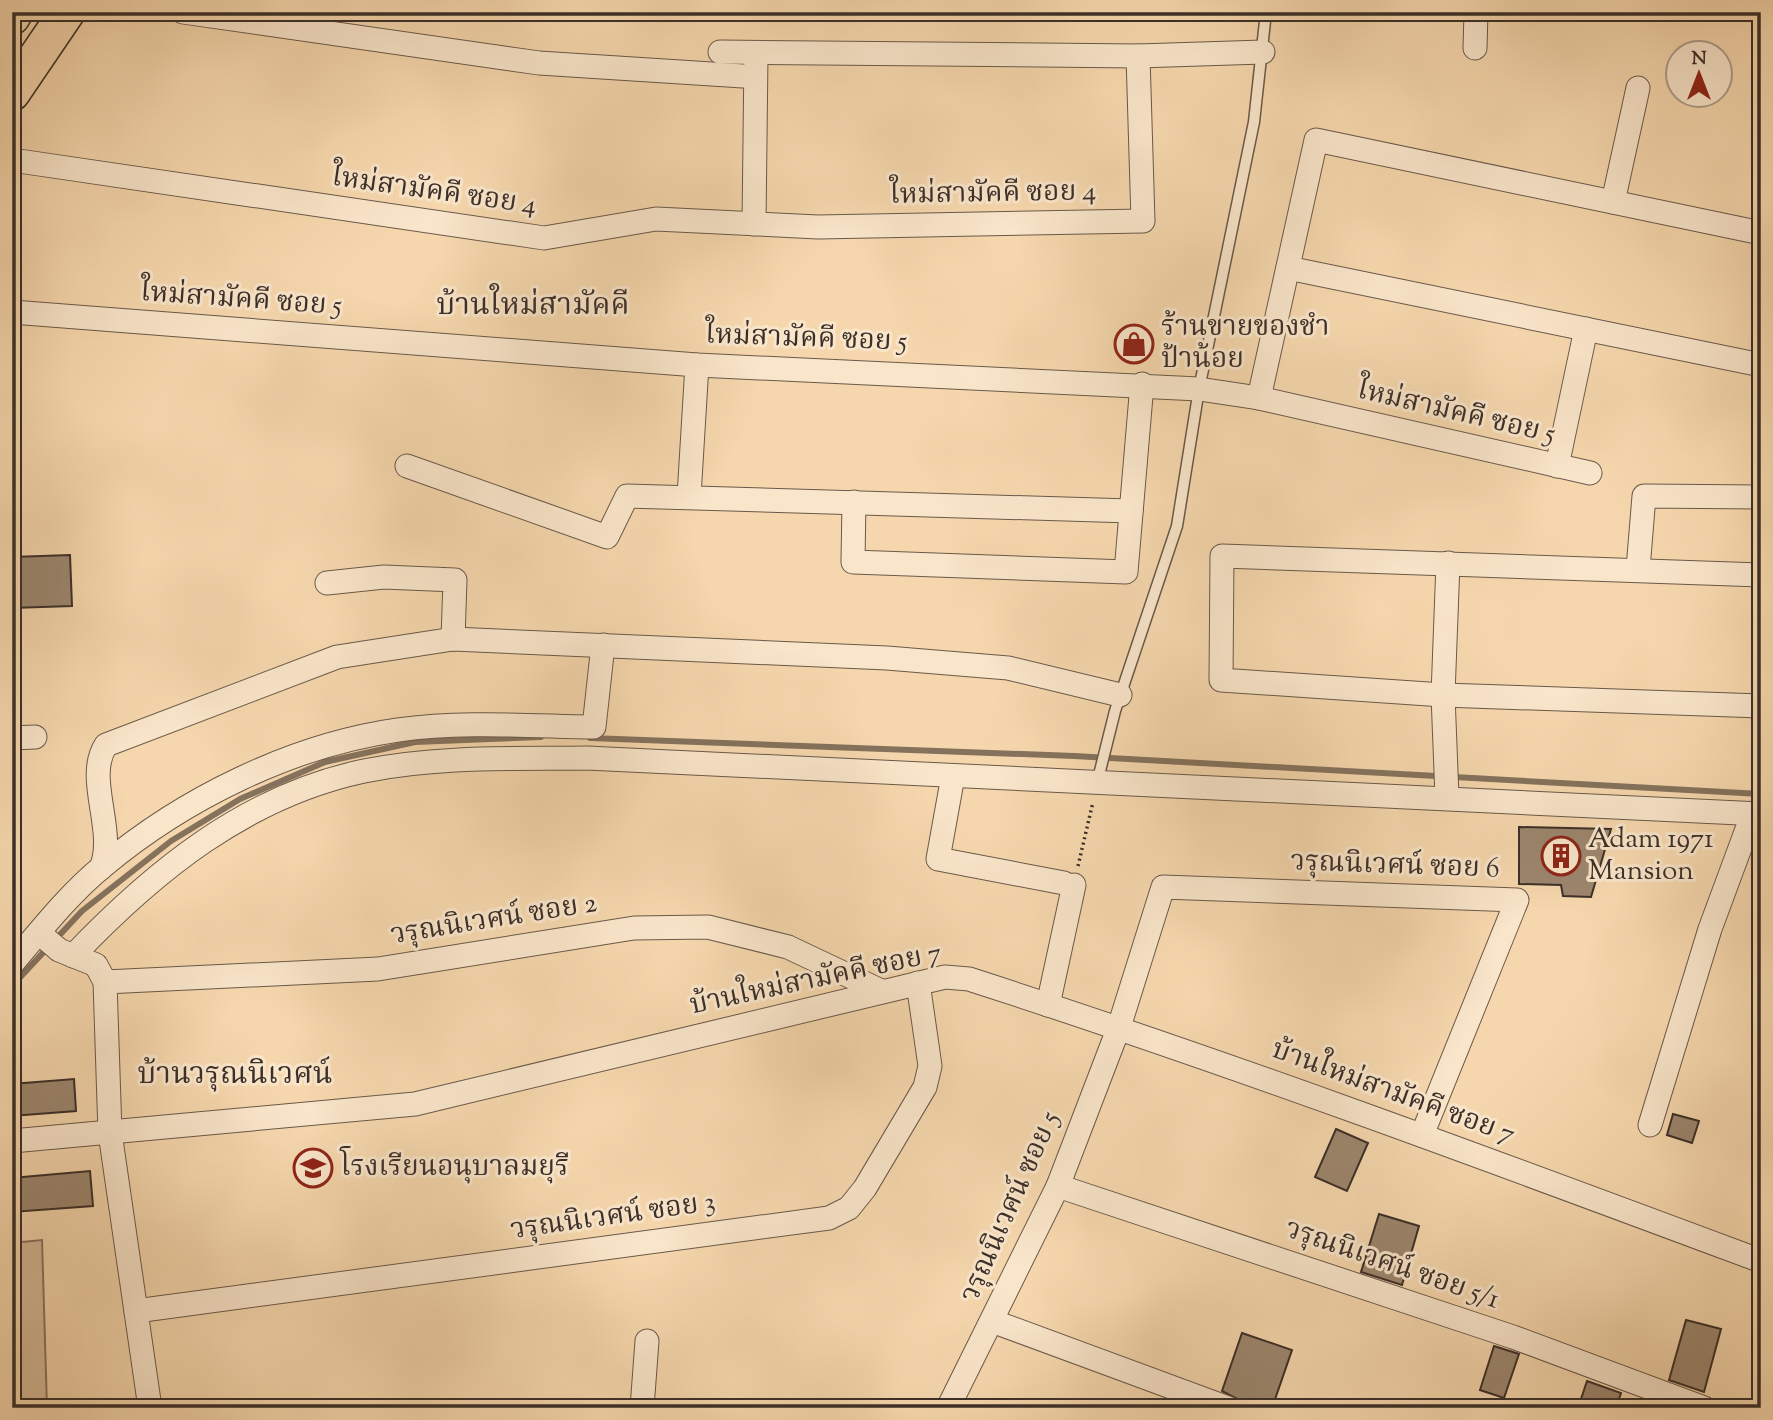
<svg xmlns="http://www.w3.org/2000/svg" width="1773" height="1420" font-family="'Sorts Mill Goudy','Noto Serif Thai',serif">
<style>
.green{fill:#d6ba97;stroke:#887460;stroke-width:2}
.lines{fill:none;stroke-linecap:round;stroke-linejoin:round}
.stream{stroke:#85725d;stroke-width:6}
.building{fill:#9c866e;stroke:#3b2f29;stroke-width:2}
.lane-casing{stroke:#6a594a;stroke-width:13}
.street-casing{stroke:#6a594a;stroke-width:25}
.primary-casing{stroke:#3b2f29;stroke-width:38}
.path{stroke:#3b2f29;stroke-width:3.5;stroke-dasharray:2 3.5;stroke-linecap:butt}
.lane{stroke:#f9e5ca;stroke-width:10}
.street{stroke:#f9e5ca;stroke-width:23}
.primary{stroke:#f6d7ad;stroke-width:35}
.labels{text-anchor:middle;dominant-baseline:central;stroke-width:6;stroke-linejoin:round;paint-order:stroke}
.street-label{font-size:28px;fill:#3b2f29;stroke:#f9e5ca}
.poi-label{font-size:28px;fill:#3b2f29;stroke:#f9e5ca;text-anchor:start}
.neighbourhood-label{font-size:30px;fill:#3b2f29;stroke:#f9e5ca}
</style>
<rect width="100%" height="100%" fill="#f6d7ad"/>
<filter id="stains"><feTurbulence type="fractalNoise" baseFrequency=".00286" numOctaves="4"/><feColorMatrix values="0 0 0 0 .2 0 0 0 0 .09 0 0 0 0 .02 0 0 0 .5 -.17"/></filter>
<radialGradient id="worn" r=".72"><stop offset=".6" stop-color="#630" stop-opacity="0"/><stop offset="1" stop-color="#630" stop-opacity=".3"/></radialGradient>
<!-- green -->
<polygon class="green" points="42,1240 47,1408 12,1408 12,1243"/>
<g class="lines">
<!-- stream -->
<g class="stream">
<polyline points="590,738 1074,756 1761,794"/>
<polyline points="12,986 82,911 171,841 240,799 325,762 415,742 541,737"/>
</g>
</g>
<!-- building -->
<g class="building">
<polygon points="70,555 72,606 12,608 12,557"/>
<polygon points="1519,827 1611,829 1591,897 1563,896 1561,885 1519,884"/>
<polygon points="74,1079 76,1111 12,1116 12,1084"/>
<polygon points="1673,1114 1699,1121 1692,1143 1667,1135"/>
<polygon points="1336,1129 1368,1143 1347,1191 1315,1177"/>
<polygon points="90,1171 93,1206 12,1212 12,1178"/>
<polygon points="1379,1214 1419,1226 1402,1285 1361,1272"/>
<polygon points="1686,1320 1721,1329 1704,1392 1669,1380"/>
<polygon points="1242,1333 1292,1350 1272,1408 1254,1408 1222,1391"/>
<polygon points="1494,1346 1519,1354 1504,1398 1480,1390"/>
<polygon points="1587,1381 1621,1393 1616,1408 1578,1408"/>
</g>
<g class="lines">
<defs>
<polyline id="lane" points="1097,783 1115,711 1177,526 1199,389 1254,122 1266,12"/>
<g id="street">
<polyline points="183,12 539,63 743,76"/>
<polyline points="1475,48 1476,12"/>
<polyline points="720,52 1138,56 1263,52"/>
<polyline points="12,160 544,238 656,219 818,227 1143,221 1138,56"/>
<polyline points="1613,202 1638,88"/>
<polyline points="754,224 756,55"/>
<polyline points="1288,268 1761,365"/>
<polyline points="12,312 697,365 1199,389 1259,398 1590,473"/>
<polyline points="1259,398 1316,140 1761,233"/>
<polyline points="407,466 607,537 627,496 1131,511"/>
<polyline points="1557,466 1586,329"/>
<polyline points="689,496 697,365"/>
<polyline points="854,502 853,562 1126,572 1142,384"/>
<polyline points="1638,569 1644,496 1761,497"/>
<polyline points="1761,575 1222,556 1221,680 1443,695 1761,706"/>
<polyline points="327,583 384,577 455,580 453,639"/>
<polyline points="12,738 35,737"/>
<polyline points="953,776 938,859 1064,883"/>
<polyline points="1447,797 1443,695 1448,563"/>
<path d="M101,868C117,831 84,778 106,745L337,657L453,639L887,658L1008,668L1120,695"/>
<polyline points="39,933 59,950 96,965 105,982 110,1133 150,1408"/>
<path d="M73,956C154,871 246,796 364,771C438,756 513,759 587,758L1761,814"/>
<path d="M12,964C40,931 69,894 102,867C183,799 292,745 398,730C462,721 529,726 594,727L603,645"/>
<polyline points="105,982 378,969 634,928 708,927 788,947 881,991"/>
<polyline points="1048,1005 1074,885"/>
<polyline points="1650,1125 1710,929 1753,813"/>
<path d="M12,1141L415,1104L945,977L969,979C1236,1065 1498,1163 1761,1261"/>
<polyline points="1058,1186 1513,1337 1704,1408"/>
<polyline points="136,1311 829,1218 849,1208 865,1188 925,1087 930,1066 918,983"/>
<polyline points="992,1321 1228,1408"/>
<polyline points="642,1408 647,1341"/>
<polyline points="948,1408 1058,1186 1119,1027 1163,887 1517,900 1422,1135"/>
</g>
<g id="primary">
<polyline points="12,17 15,12"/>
<polyline points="12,93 67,12"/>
</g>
</defs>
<!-- lane casing -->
<use href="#lane" class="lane-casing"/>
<!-- street casing -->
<use href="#street" class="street-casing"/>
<!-- primary casing -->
<use href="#primary" class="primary-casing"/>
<!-- path -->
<polyline class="path" points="1078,866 1093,802"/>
<!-- lane -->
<use href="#lane" class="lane"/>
<!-- street -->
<use href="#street" class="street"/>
<!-- primary -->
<use href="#primary" class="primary"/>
</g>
<!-- icons -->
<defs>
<symbol id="shop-ring" viewBox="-11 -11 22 22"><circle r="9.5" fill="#f9e5ca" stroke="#8f2418" stroke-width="1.5"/><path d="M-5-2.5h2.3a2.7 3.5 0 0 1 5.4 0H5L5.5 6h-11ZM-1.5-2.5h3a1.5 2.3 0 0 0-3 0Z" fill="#8f2418"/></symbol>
<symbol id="building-ring" viewBox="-11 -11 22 22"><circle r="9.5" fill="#f9e5ca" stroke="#8f2418" stroke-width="1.5"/><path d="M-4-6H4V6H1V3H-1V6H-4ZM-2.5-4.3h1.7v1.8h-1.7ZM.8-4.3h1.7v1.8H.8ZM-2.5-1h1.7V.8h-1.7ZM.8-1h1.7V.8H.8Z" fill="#8f2418"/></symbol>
<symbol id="school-ring" viewBox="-11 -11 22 22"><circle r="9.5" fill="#f9e5ca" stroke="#8f2418" stroke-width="1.5"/><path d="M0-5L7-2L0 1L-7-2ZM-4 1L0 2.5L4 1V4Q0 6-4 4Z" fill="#8f2418"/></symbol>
</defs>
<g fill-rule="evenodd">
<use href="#shop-ring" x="1112" y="322" width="44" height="44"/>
<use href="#building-ring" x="1539" y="834" width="44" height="44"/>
<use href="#school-ring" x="291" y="1146" width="44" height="44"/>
</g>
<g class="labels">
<!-- street labels -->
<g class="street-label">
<text transform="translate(434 192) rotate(8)">ใหม่สามัคคี ซอย 4</text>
<text transform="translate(993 194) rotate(-1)">ใหม่สามัคคี ซอย 4</text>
<text transform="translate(241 300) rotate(4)">ใหม่สามัคคี ซอย 5</text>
<text transform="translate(806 339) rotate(2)">ใหม่สามัคคี ซอย 5</text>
<text transform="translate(1456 413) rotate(13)">ใหม่สามัคคี ซอย 5</text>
<text transform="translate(1395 866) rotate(2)">วรุณนิเวศน์ ซอย 6</text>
<text transform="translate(494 920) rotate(-9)">วรุณนิเวศน์ ซอย 2</text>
<text transform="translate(816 980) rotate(-12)">บ้านใหม่สามัคคี ซอย 7</text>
<text transform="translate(1393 1093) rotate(20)">บ้านใหม่สามัคคี ซอย 7</text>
<text transform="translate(1011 1207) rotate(-66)">วรุณนิเวศน์ ซอย 5</text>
<text transform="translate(613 1217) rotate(-8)">วรุณนิเวศน์ ซอย 3</text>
<text transform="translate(1392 1265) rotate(19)">วรุณนิเวศน์ ซอย 5/1</text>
</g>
<!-- poi labels -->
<g class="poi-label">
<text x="1161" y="328">ร้านขายของชำ<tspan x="1161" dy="32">ป้าน้อย</tspan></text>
<text x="1588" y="840">Adam 1971<tspan x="1588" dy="32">Mansion</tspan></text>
<text x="340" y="1168">โรงเรียนอนุบาลมยุรี</text>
</g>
<!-- neighbourhood labels -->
<g class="neighbourhood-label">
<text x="533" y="306">บ้านใหม่สามัคคี</text>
<text x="235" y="1075">บ้านวรุณนิเวศน์</text>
</g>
</g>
<!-- margin -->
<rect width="1773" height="1420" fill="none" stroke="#f6d7ad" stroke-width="42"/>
<rect x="14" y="14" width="1745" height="1392" fill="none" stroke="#3b2f29" stroke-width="3.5"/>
<rect x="21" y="21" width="1731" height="1378" fill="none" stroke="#3b2f29" stroke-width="2"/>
<!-- north arrow -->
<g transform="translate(1699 74)"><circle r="33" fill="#f9e5ca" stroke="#ad9c8a" stroke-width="2"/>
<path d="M0-5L12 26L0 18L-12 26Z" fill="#8f2418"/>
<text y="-10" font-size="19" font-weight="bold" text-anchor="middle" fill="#3b2f29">N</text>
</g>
<rect width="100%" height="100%" filter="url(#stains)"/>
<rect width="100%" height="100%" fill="url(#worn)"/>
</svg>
